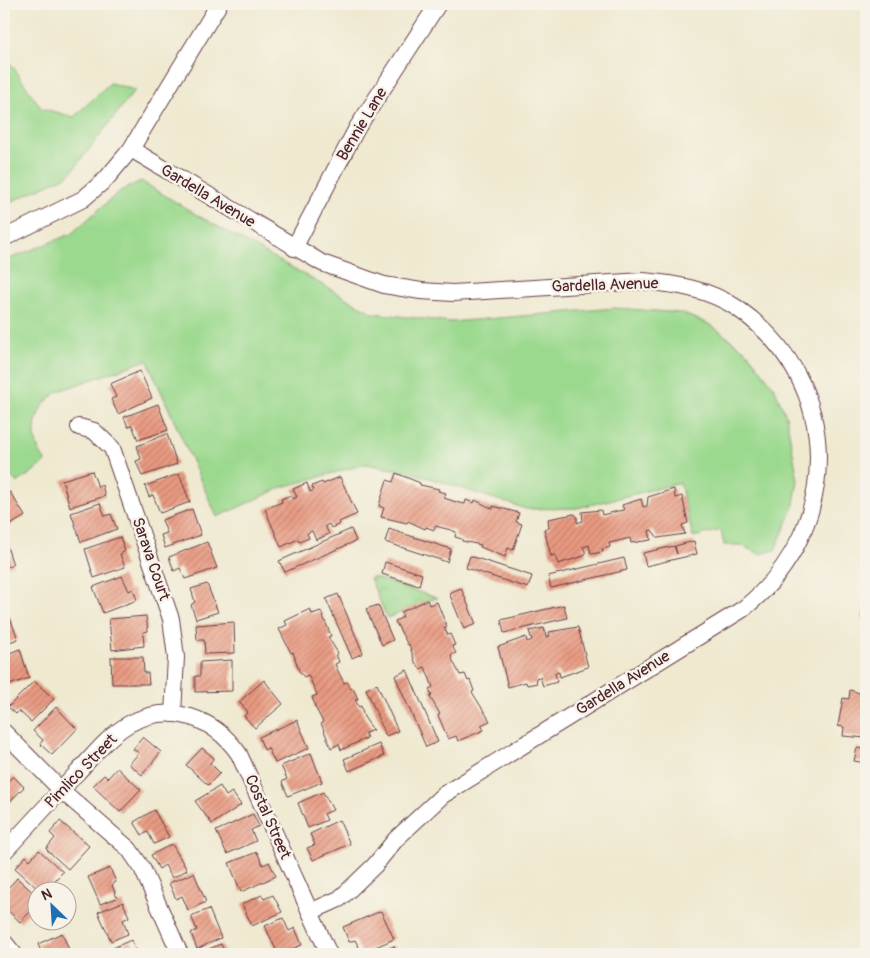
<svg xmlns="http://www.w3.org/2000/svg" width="870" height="958" font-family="Pangolin,sans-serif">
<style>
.grass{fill:#9bd98e;stroke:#727c5c}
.park{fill:url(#park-crowns);stroke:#727c5c}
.building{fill:url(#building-hatch)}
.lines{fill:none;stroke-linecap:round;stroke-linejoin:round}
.minor-casing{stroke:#633d44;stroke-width:18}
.minor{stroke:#fff;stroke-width:16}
.labels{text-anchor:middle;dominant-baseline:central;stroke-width:5;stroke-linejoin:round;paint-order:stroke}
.street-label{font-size:16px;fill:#4a1f2b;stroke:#f7f3e8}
</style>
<defs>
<pattern id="park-crowns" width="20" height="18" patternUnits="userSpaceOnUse" patternTransform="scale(1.25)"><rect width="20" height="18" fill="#9bd98e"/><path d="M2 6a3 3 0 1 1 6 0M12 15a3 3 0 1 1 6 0" fill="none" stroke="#87ba7b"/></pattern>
<pattern id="building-hatch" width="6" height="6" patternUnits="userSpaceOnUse" patternTransform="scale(1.25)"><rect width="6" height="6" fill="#e99a81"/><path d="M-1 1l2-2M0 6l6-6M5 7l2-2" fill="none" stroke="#bf7d6a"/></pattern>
</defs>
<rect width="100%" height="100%" fill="#f7f3e8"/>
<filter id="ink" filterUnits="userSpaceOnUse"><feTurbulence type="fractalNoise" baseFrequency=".02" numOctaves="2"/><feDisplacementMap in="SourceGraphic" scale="10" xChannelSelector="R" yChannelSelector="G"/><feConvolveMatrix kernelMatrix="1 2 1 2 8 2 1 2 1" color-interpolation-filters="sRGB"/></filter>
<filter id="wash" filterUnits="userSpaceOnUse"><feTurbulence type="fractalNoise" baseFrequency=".0096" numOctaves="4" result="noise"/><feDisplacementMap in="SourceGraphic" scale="20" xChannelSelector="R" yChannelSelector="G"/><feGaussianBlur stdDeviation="1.12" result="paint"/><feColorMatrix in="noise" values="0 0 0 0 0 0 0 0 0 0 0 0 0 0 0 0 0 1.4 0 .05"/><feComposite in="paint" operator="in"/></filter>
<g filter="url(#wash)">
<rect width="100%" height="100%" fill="#efe9d0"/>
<!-- grass -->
<g class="grass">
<polygon points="4,54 41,108 74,117 110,83 135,90 69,175 4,205"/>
<path d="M141,181L197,215L373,313L451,322L615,308L681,313L711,325L747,352L774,387L786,416L798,480L793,509L775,550L760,554L740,545H724L721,530L693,537L680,483L577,508L526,509L414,473L366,464L283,487L217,517L147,360L59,391C33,407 27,437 46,462L17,483L4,468V261L71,234L120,191Z"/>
</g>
<!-- park -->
<polygon class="park" points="373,577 437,598 387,618 370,578"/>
<g id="blocks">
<!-- building -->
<g class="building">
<polygon points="140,371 152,398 118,414 111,399 116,397 110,384"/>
<polygon points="158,404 168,430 138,440 132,425 128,427 124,417"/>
<polygon points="167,434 177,464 142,476 136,461 141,459 137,446"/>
<polygon points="92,471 98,487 102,485 105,496 70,507 62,480"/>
<polygon points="396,473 420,483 420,485 439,489 438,491 446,493 444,498 459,503 465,504 466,500 474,503 475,500 493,509 493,506 519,513 516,522 522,524 513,550 508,548 505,557 480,547 481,545 462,541 462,539 455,537 456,532 451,530 435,526 434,530 426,527 425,529 408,521 407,523 381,517 384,508 379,506 384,489 387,480 393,482"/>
<polygon points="179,474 190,502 160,513 153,495 149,497 145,486"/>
<polygon points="340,477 357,514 339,522 340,524 331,528 329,524 325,526 329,534 316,540 312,531 307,533 309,538 299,542 298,539 281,547 265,509 282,502 281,499 291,495 293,499 297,497 293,489 307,483 310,492 314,490 312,486 322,482 323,484"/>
<polygon points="674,489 675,498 682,496 688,523 682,525 685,534 658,538 652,530 649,531 651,540 631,543 630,538 614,542 609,543 610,547 602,549 603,552 591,554 589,545 583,547 586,553 584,556 558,564 555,555 551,556 544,529 549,528 548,519 574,514 577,516 577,523 583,521 582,512 601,510 602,515 618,511 624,510 622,505 641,499 643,507 647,506 648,497"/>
<polygon points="10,492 25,516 4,529 4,496"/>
<polygon points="100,503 105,516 111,514 117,529 81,542 71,513"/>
<polygon points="192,509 201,535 165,548 161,535 167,533 162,520"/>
<polygon points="351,529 356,541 285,572 279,561"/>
<polygon points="389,529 451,549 447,562 385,542"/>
<polygon points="4,537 13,565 4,568"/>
<polygon points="120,537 125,551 120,554 125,567 94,578 85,549"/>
<polygon points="694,541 697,554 646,566 643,553 674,546 677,554 675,546"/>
<polygon points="207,542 217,568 185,579 180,568 174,571 169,557"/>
<polygon points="470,556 532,576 528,588 466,568"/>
<polygon points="624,558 627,570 551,588 548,576"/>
<polygon points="385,562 422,574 419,586 382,574"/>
<polygon points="122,576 129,591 133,589 137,600 103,613 93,587"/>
<polygon points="207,584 218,612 196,619 191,605 195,602 191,589"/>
<polygon points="461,588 476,624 464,629 449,593"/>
<polygon points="338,594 363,653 352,658 326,599"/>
<polygon points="427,600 429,605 437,602 447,627 444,628 448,635 450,634 455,645 452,646 456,653 451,655 453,661 460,675 465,674 468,681 470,680 474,691 472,692 490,721 481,725 484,730 458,741 456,736 448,739 438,715 440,714 430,697 432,696 429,689 433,687 425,667 420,669 415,662 409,644 408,645 395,621 403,617 401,612"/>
<polygon points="865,603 866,603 866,619 862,619"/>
<polygon points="378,605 393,640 382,645 366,609"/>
<polygon points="564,605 567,618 504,633 501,620"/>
<polygon points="310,609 312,614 321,611 331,636 328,637 338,653 336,654 339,662 335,664 337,669 344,683 348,682 351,689 353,688 358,699 355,700 359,707 361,706 364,717 373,730 365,733 367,738 341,750 339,744 331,748 321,723 323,722 314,705 315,705 312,697 317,695 315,690 308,675 304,677 299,671 293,652 291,653 279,629 287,625 285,621"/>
<polygon points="7,610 18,639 4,644 4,611"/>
<polygon points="146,616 148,631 143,632 144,646 112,650 109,619"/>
<polygon points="234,622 235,653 205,654 204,640 197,640 196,625"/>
<polygon points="578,627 588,667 560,677 559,672 555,673 557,682 543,686 540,677 536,678 537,683 527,685 526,682 508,687 498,647 526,637 527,642 532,640 529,631 544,628 546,637 550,636 549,632"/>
<polygon points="20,649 29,678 4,687 4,655"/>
<polygon points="111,657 143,657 144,673 148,673 149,684 112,684"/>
<polygon points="232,660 232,691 195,692 195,676 200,676 200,662"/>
<polygon points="407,670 438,742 426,747 395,676"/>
<polygon points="264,680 283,704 255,728 244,716 248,712 239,702"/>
<polygon points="34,681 54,699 31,722 19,711 16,714 8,707"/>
<polygon points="377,684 398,731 386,736 366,689"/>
<polygon points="850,690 866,695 866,738 843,736 844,727 838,726 843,698 849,699"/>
<polygon points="56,707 77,729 52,755 40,744 43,740 33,731"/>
<polygon points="297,720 309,748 275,763 268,748 264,750 259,737"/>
<polygon points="143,737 161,752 142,775 129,764 139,753 133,749"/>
<polygon points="379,744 384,756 349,771 344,759"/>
<polygon points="202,748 214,758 210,763 220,773 208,785 186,765"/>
<polygon points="857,748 866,750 866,763 854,761"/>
<polygon points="311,753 322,782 288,796 282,782 287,779 281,766"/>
<polygon points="117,768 141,790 120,812 93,786 104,775 108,778"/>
<polygon points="13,776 24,787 4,808 4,777 8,781"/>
<polygon points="864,782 866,783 866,795 862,795"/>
<polygon points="220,786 226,796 232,792 241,805 212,824 195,801"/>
<polygon points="323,792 333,810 324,814 327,820 308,828 298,803"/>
<polygon points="154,810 169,837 154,844 148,832 142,835 134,822"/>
<polygon points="253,814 259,826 251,830 256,841 227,854 216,831"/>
<polygon points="339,820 350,844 313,860 307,848 315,845 310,834"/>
<polygon points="60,821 89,846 68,869 46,849 55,838 50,833"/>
<polygon points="172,844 187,870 172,878 165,865 159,869 151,855"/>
<polygon points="39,850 63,872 45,890 39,890 15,868 26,856 30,860"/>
<polygon points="257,852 263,865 269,862 276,876 241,892 229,863"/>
<polygon points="110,868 116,882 112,885 117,898 100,904 88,877"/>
<polygon points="194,873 206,902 188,910 182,896 176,899 169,883"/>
<polygon points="17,878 38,897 38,904 20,922 4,907 4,885 8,888"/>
<polygon points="262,895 264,899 273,895 282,912 252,926 242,904"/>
<polygon points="123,902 129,917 123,920 128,934 111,941 98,912"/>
<polygon points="209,909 221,938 197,949 191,933 197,930 191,916"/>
<polygon points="381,911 394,939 362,953 355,940 349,942 343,927"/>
<polygon points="283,918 289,931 295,928 302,945 278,954 265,926"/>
<polygon points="62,933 71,954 42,954 38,944"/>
<polygon points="131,940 137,953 143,950 145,954 116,954 113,948"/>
<polygon points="221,944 225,954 197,954"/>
<polygon points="394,946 397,954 375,954"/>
</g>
</g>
</g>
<g filter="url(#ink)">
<use href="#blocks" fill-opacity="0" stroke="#633d44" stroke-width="1"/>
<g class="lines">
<defs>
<g id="minor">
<path d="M131,149L322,263L384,285L421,291L453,293L643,281C675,284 709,289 737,308C845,382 843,530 743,609L443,795L396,839L375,865L348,891L339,899L310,912"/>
<polyline points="4,238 83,199 106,179 131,149 219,4"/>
<polyline points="294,248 357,128 438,4"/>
<polyline points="79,427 94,431 112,448 171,619 176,657 173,714"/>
<polyline points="4,732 61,790 129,849 142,868 180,954"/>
<path d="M4,852C28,826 52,800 76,774C93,756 108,736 129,724C170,701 214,718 239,754L329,954"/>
<polyline points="4,942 14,954"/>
</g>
</defs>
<!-- minor casing -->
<use href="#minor" class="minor-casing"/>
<!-- minor -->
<use href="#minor" class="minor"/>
</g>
</g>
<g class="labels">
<!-- street labels -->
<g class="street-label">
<text transform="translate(362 124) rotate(-59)">Bennie Lane</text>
<text transform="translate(208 196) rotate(31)">Gardella Avenue</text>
<text transform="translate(605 285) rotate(-2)">Gardella Avenue</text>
<text transform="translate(151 559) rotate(71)">Sarava Court</text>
<text transform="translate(623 683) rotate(-32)">Gardella Avenue</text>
<text transform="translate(81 771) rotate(-46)">Pimlico Street</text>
<text transform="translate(268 817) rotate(66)">Costal Street</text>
</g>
</g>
<!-- margin -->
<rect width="870" height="958" fill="none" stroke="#f7f3e8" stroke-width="20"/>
<!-- north arrow -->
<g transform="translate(52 906) rotate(335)"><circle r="24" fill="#f7f3e8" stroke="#b29e9c"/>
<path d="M0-4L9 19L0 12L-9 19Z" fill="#1f6fb2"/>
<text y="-8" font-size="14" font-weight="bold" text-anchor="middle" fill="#4a1f2b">N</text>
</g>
</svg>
